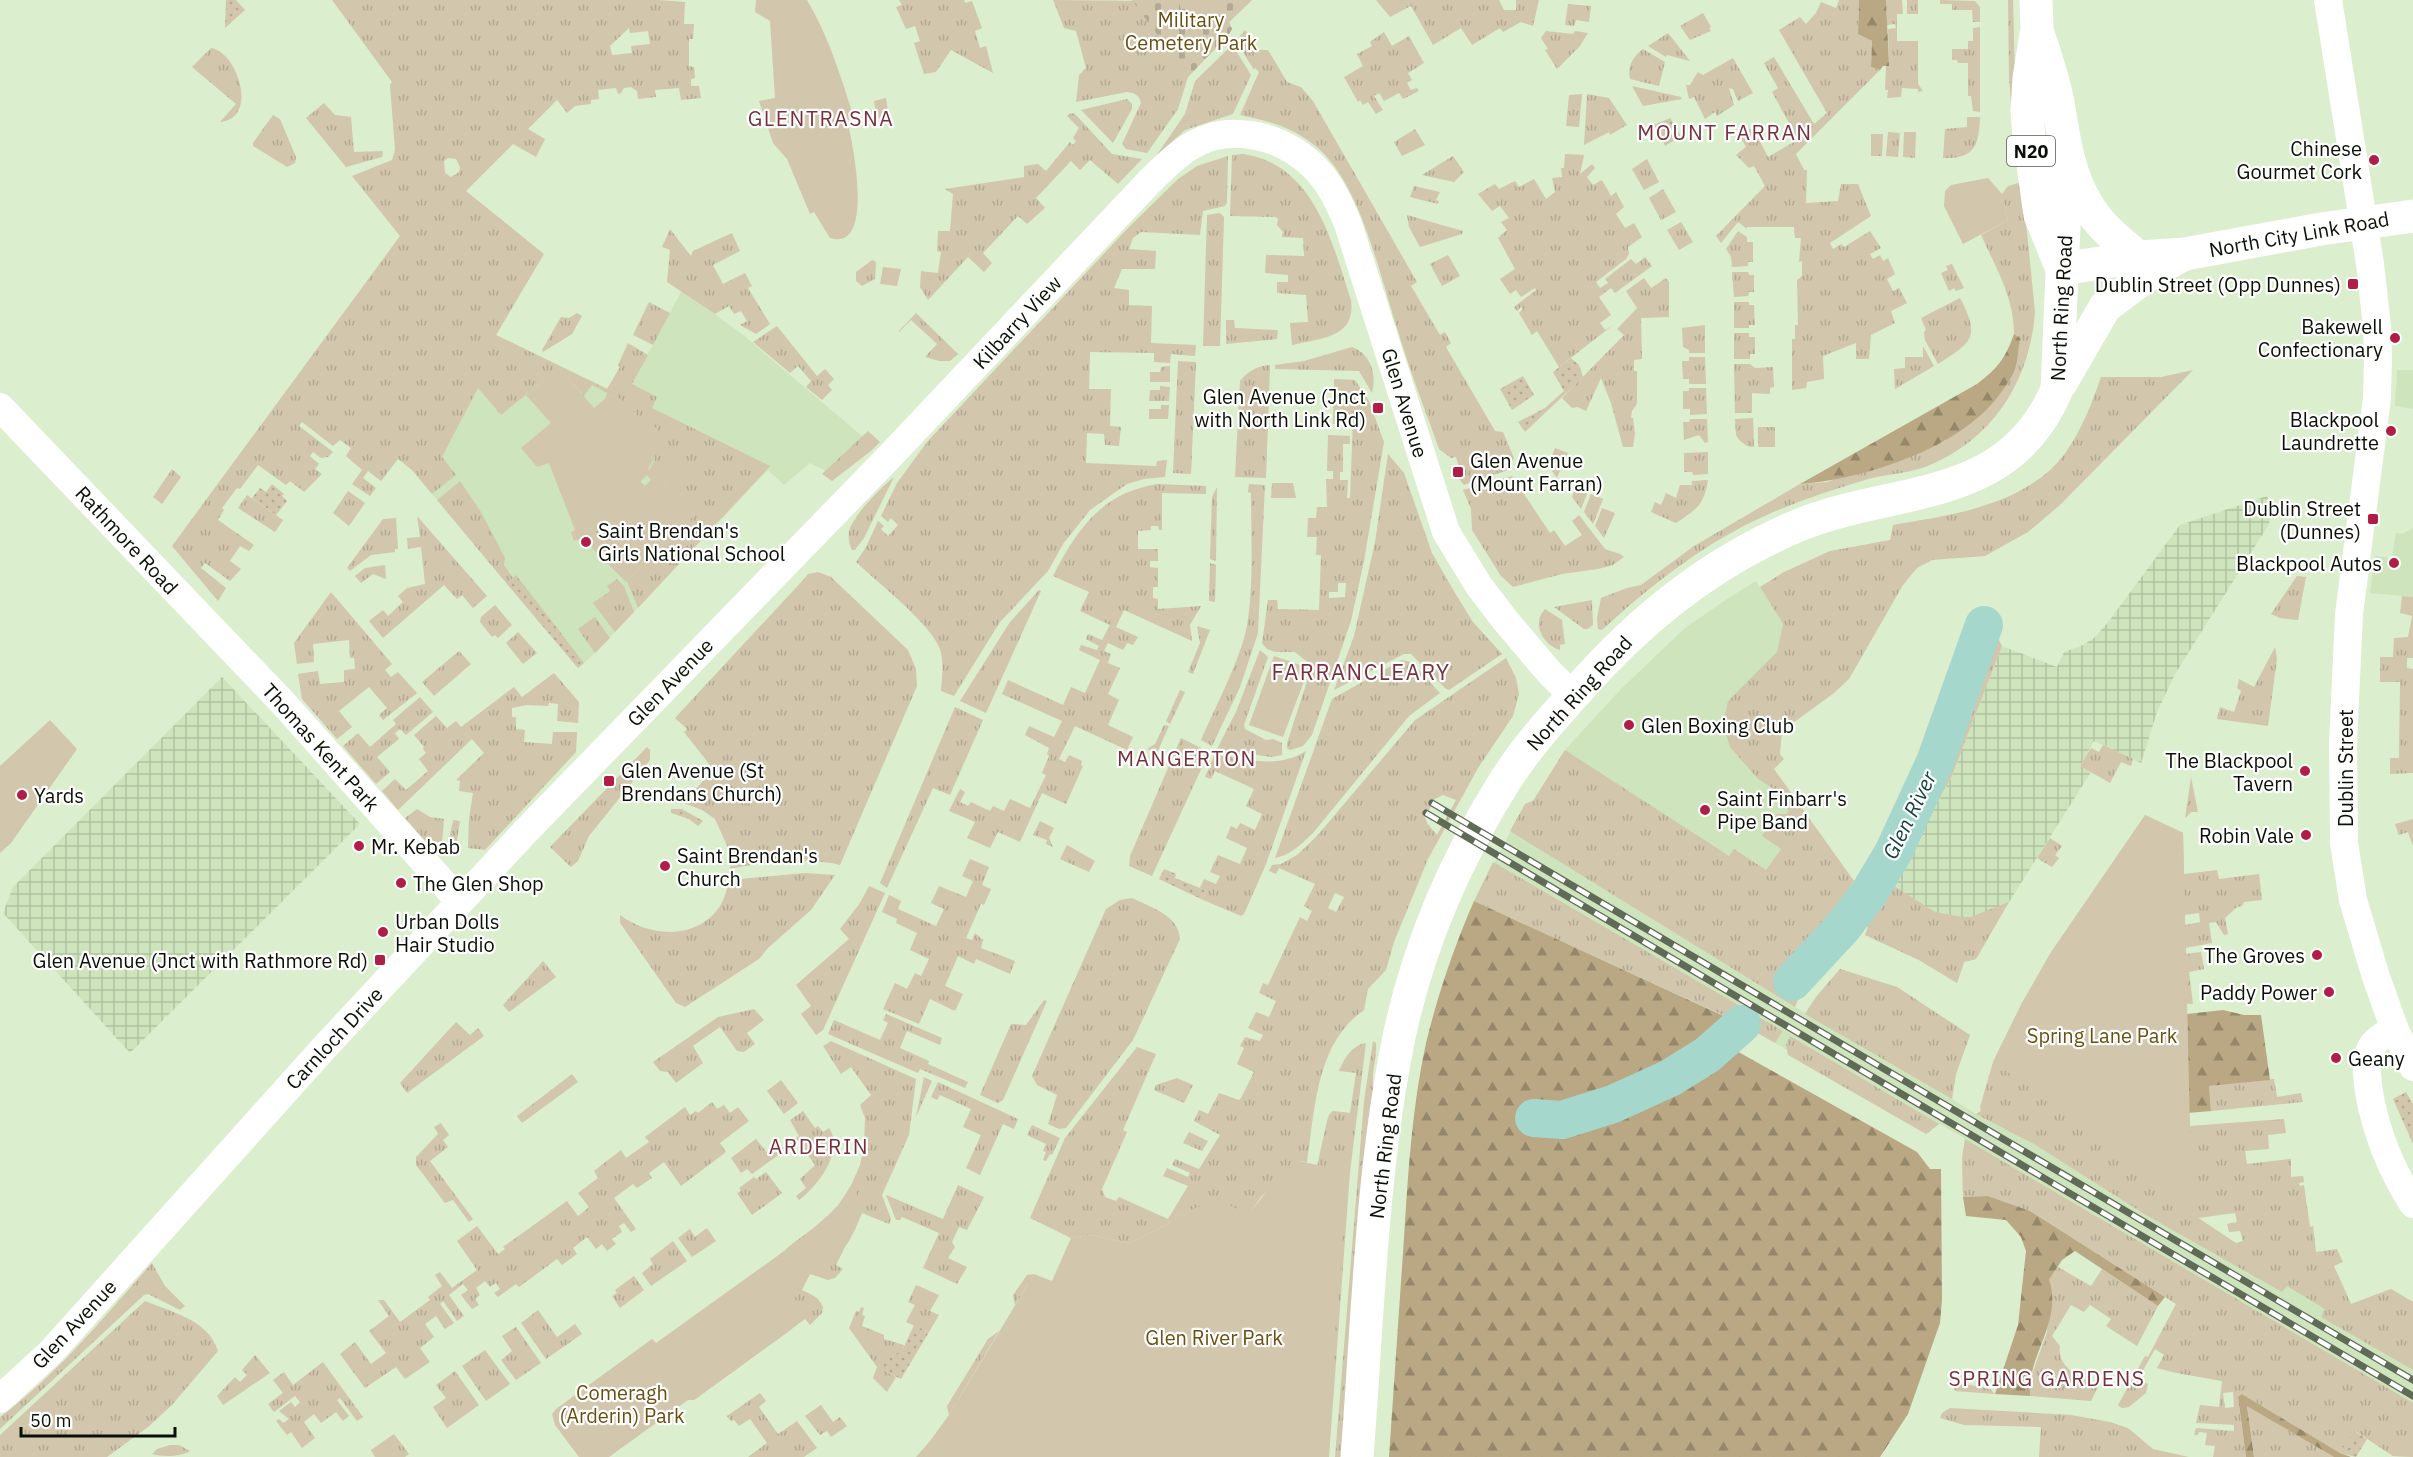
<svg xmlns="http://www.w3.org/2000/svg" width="2413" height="1457" font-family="'IBM Plex Sans',sans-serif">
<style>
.built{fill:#cee4bd}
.industrial{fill:url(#industrial-grid)}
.grass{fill:url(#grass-tufts);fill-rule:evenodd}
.forest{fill:url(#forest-firs)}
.cemetery{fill:url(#cemetery-stones)}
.park{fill:#d2c6ad}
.garden{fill:url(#garden-dots)}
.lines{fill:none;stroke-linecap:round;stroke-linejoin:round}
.river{stroke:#a6d7cc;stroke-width:38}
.minor{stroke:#fff;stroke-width:28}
.major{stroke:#fff;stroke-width:33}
.highway{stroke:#fff;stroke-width:33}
.rail-casing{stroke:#5f6a57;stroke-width:7}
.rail{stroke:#fff;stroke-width:4.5;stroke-dasharray:14;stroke-linecap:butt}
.poi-dot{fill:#b11e45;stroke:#fff;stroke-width:2}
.labels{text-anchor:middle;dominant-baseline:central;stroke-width:4.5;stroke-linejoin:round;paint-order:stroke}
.shield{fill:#fff;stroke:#545851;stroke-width:1.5}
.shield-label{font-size:18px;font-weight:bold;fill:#0a1006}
.park-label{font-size:20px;fill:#6a4f10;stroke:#fff}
.poi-label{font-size:20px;fill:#0a1006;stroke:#fff;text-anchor:end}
.street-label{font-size:20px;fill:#0a1006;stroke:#fff}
.neighbourhood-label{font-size:21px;letter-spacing:1.5px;fill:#78313c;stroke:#fff}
.water-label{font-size:21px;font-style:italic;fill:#144139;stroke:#fff}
.quarter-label{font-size:22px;letter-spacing:1.5px;fill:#78313c;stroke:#fff}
</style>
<defs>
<pattern id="industrial-grid" width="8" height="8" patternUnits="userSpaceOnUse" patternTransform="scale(1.5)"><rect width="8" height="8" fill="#cee4bd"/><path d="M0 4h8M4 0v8" fill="none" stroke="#b0c3a1"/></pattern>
<pattern id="grass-tufts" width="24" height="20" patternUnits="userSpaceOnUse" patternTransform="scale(1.5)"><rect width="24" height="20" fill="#d2c6ad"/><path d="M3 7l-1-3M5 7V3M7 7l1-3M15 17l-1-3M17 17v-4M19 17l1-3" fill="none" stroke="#b3a993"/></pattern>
<pattern id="forest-firs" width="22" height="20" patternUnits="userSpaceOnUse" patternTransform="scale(1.5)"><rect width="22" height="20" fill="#baa783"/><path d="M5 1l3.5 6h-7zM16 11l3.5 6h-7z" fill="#958769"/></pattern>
<pattern id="cemetery-stones" width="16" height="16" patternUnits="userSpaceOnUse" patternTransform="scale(1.5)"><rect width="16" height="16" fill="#d2c6ad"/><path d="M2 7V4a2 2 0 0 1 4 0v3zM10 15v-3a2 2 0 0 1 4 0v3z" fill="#b3a993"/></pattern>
<pattern id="garden-dots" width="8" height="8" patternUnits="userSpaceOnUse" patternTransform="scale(1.5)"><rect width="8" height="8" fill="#d2c6ad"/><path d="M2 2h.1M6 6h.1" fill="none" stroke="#b3a993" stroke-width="1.8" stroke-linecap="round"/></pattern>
</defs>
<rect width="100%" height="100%" fill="#dbeecd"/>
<!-- built -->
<g class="built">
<polygon points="682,290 743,335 863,437 826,471 810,463 784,485 768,470 595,653 578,668 412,470 496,335 625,397"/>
<polygon points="2397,370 2413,370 2413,409 2395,406"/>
<polygon points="2413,528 2413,597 2370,593 2375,556 2392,558 2396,533 2402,534"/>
<polygon points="1756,581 1783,624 1777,652 1757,674 1758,779 1772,788 1854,895 1791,995 1795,1007 1805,1013 1816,997 1840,969 1897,987 1970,1035 1956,1074 1952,1099 1976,1114 1992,1104 1988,1075 2236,1243 2339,1276 2351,1304 2391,1289 2413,1302 2413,1457 2393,1456 2226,1335 2030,1211 1988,1196 1963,1197 1962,1158 1965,1139 1961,1136 1939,1124 1929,1132 1742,1024 1474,901 1525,804 1533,801 1565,750 1621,689 1685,628 1730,597"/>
</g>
<!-- industrial -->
<g class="industrial">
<polygon points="2267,496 2272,508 2269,524 2175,674 2157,712 2141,763 2094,741 2080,766 2091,772 2004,910 1976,959 1964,962 1957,983 1919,960 1865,935 1951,778 2002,646 2057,667 2064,652 2083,645 2094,638 2109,621 2180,525"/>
<polygon points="222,677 360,824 130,1053 3,913 13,887"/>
</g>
<!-- grass -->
<g class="grass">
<path d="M332,0H659L685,2L684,24H694L693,39H689V66L694,67L695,78L691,79V86H699L701,98L681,100L679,88L655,90L656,97L638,99L637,91L631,87L624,88L621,93L618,94L616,88L598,90L599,99L591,100V104L575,106L567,113L557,100L528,129L545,139L536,157L513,144L466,191L544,254L496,335L607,389L620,367L618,365L628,343L648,355L632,384L657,397L652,408L770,466L638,608L627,581L694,515L655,476L651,480L647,475L655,458L654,426L641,419L615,395L605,399L607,393L592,385L584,396L559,368L501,415L478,388L442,457L456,475L432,494L412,470L398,459L381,481L368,471L363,478L376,488L370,496L352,484L362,470L346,456L351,448L340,440L333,446L302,422L299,426L333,452L328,457L321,458L313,452L310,456L319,464L315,469L322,474L304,492L290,481L286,485L258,465L240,489L237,488L222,508L224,510L218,520L254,545L249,551L240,546L230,561L241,569L230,581L205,563L201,568L226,588L218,601L172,546L400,236L352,176L392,160L395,150L390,85L392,82ZM629,28L630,33L648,31L650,44L631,46L632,53L612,55L610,46ZM448,158L456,159L460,167L459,172L451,177L445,173L444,161Z"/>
<polygon points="899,0 964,0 965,3 972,1 982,28 975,31 980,48 986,46 993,73 951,50 936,72 924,74 914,43 920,41 915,26 906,29 896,7 902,5"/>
<path d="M1053,0L1250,2L1229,22L1232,29L1229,34L1188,77L1178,109L1147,153L1126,149L1122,144L1141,103C1139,95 1135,93 1127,92L1076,102L1079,75L1086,68L1076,31L1064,28Z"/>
<polygon points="1376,0 1499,0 1504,10 1516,10 1516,0 1539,0 1533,26 1521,22 1503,32 1500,28 1472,45 1461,28 1433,45 1411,6 1390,17"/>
<polygon points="1839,0 1859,0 1858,34 1872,41 1871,67 1880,70 1796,154 1804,170 1807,170 1806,203 1838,201 1841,184 1858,184 1871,216 1830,243 1833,249 1841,244 1844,247 1870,231 1881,248 1870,254 1873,259 1880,255 1883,261 1888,258 1895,274 1887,279 1893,291 1899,288 1907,303 1891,311 1895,323 1871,335 1869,359 1856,359 1856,343 1823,356 1824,379 1807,382 1806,388 1792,390 1792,339 1795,339 1795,325 1798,325 1797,280 1802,276 1802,261 1799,262 1801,238 1795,238 1794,227 1747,227 1747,229 1738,222 1721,243 1716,236 1765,186 1754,166 1749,168 1736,155 1746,147 1739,134 1753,128 1768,157 1794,142 1785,126 1789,123 1772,92 1778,88 1764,63 1774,57 1814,124 1827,113 1779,30 1800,17 1806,24 1816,13 1821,2 1836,8"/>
<polygon points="1886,0 1902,0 1903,14 1897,14 1897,41 1918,41 1918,84 1923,91 1918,92 1918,89 1902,88 1901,97 1887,98 1888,90 1885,90 1886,66 1889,66 1888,29 1896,28 1895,24 1887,25"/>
<rect x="1907" y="0" width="11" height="14"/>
<polygon points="1940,0 1975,1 1980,7 1980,22 1973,22 1972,10 1952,10 1952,4 1940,4"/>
<polygon points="2008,0 2013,0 2015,77 2012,120 2009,75"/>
<polygon points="1568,4 1591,6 1589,22 1576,20 1574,26 1565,25"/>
<polygon points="1703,13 1711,27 1709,28 1711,31 1690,40 1680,26"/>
<polygon points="1980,27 1980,112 1973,111 1971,96 1968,96 1968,63 1958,63 1957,60 1952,60 1952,49 1968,49 1968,41 1973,41 1973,28"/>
<path d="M1245,30L1259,50H1268L1287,82L1301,87L1313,101L1417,282L1411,286L1440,335L1445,332L1451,343L1446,347L1495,431L1503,432L1514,458L1508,470L1464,485L1459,479L1462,478L1456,457L1451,458L1439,449C1425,409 1409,369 1397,328C1380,276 1361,186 1319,149C1293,127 1272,122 1240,115L1259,72L1255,68L1254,70L1236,41Z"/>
<polygon points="1546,31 1573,34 1575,31 1588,33 1580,46 1557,69 1545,50 1548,49 1541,38"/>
<polygon points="1384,32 1392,46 1409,36 1424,63 1408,73 1412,80 1407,83 1411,90 1417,88 1419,91 1403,99 1399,93 1384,101 1379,93 1374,96 1383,110 1376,114 1368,102 1363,105 1360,100 1358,102 1344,77 1363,66 1357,54 1372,46 1370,42"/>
<polygon points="1668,33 1690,61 1667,55 1666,57 1648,46"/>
<polygon points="1231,46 1233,46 1251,75 1233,114 1185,130 1156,156 1185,114 1195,81"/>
<path d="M211,48C238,52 259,119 220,122L236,104L192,67Z"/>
<path d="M1643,49L1665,62L1659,86L1630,79C1627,67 1633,56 1643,49Z"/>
<polygon points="1733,58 1753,93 1738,101 1733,89 1729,88 1734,105 1717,116 1715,112 1705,119 1694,97 1689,99 1686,85 1690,85 1698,72 1703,75"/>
<polygon points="1632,86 1681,97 1682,99 1643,106"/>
<polygon points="1582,94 1579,127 1566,126 1569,95"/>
<polygon points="1587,94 1609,98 1627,125 1610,135 1609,132 1584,145"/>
<path d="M886,98L890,124C877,121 876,112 874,101Z"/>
<polygon points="1127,99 1132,104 1132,109 1113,143 1081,110"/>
<polygon points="324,103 335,115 351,117 354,152 383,151 382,157 346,167 306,118"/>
<polygon points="1071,113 1075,114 1112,154 1142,159 1118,184 1090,160 1080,170 1071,161 1036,198 1045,208 1027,224 1018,216 983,253 992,263 984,272 968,257 928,300 920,287 921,271 938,273 941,252 937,251 938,231 950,231 953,194 945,189 1024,177 1024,166 1038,164 1046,171 1070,142 1073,145 1076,141 1073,138 1079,128 1067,116"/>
<polygon points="273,115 280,119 296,157 295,163 287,167 253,146 253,143"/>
<path d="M1967,117H1980C1979,145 1975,159 1943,158L1945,129L1967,127Z"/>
<polygon points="1415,129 1425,145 1402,156 1394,142"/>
<polygon points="1888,132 1900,133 1898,157 1886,156"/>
<polygon points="1904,132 1916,132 1915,158 1903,157"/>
<polygon points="1871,134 1883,134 1882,156 1871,156"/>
<path d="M1243,154C1314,164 1332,242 1351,300C1356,338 1321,338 1292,345L1290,323L1308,322L1306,295L1277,293V282H1288V275L1265,273L1266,255L1304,256L1303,238L1282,237L1283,232L1277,225L1278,219L1276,217L1230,216L1232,155Z"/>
<polygon points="1565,154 1584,155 1580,174 1592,164 1595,168 1587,177 1593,185 1602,180 1611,196 1616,192 1624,207 1616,214 1625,228 1634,223 1642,237 1628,247 1629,254 1626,259 1596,282 1600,288 1608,283 1605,279 1631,259 1636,264 1645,257 1652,266 1615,293 1611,288 1599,297 1611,315 1600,323 1605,330 1613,325 1559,367 1537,331 1532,335 1519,313 1523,309 1521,307 1517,311 1514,307 1536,290 1535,288 1521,297 1516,290 1510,294 1500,279 1515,269 1498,238 1507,230 1501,222 1509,218 1500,206 1492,211 1478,194 1495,184 1499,189 1515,181 1519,187 1534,179 1546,199 1555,192 1552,178 1562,177 1561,168 1564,168"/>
<path d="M1228,156L1227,202L1225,206L1203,211L1200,235L1141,232L1133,238L1129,249L1156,251L1155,269H1122L1114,288L1129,290V305L1152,306L1151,343L1196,345L1195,356L1171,354L1170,363L1154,362V353L1090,352L1089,389H1111L1110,426L1121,427L1119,446L1105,445L1104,434L1087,433L1086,463L1156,466L1157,461L1167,460L1165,477L1144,479L1127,484L1090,510L1063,544L1048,571L1000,622L954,696L941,691C942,676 945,658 938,645C928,622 876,581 856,562L866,547L878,521L884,526L881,529L888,536L898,525L891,518L888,522L881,516L897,483L927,442L1128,228L1178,179L1197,166Z"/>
<polygon points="1453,156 1464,172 1454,182 1422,175"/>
<polygon points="1647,159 1659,182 1644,190 1632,169"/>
<path d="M2022,182L2035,312C2030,380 1994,438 1930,465C1911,473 1888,474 1868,479C1835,489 1801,500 1769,514C1707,541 1652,584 1602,630L1598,629L1597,618L1601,598L1627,588L1641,585L1694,546L1800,484L1827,482L1945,441L2020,338L2014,334C2014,297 1996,268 1981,235L2008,220L2002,194L2008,186Z"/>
<polygon points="1414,186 1440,192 1436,200 1439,201 1438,204 1410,197"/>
<polygon points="1663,189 1676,212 1661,220 1649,198"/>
<polygon points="1220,213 1224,217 1220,346 1203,346 1207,215"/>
<polygon points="1407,215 1463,231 1462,234 1420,247 1409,227"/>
<polygon points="1681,222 1693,242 1679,250 1667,230"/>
<polygon points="670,229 691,256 693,251 732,233 740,251 713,265 723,284 745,273 752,286 748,288 770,324 756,334 740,325 747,321 741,311 734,314 729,306 715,314 667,282 670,250 662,247"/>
<polygon points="1738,231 1747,237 1747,242 1753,242 1753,262 1748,262 1748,266 1732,267 1731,257 1726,249"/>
<polygon points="1448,255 1460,276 1442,286 1430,264"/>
<polygon points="872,260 876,262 875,279 862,286 856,281 856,272"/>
<polygon points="1952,264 1964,288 1956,291 1954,288 1949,291 1941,273 1948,270 1946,266"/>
<polygon points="883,267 901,269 897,286 880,284"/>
<polygon points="1732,272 1748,272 1749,275 1754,275 1754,292 1749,292 1748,296 1734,297"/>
<polygon points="1644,278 1651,288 1666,278 1669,282 1669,317 1641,318 1642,359 1634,360 1634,371 1637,371 1637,404 1632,411 1631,418 1633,418 1635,434 1633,447 1623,447 1611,403 1601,378 1586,411 1577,407 1572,408 1562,398 1624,335 1617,329 1637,308 1626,291"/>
<path d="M1960,298C1981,338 1972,342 1938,364L1925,340L1924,332L1926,330L1921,318Z"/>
<polygon points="649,302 670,313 653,345 633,335"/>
<polygon points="1734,302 1749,302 1749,305 1754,305 1755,325 1749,325 1749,328 1734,328"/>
<polygon points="577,313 582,316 572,334 543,352 542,350 561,317 569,318"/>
<polygon points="916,313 958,354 950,361 939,361 925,357 937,344 911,320 899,332 898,332"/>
<polygon points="1226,320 1234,320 1235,328 1278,330 1277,339 1226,344"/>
<polygon points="1705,325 1705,353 1689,353 1689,350 1683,347 1682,328"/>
<polygon points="777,326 817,376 825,369 834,379 828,385 832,390 822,400 806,387 811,381 798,366 790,373 753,342"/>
<polygon points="1734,333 1749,333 1749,337 1755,337 1755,354 1750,354 1750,359 1734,359"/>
<polygon points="1923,346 1934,366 1895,389 1894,369 1905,368 1905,357 1923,357"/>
<path d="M1352,347C1371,354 1377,375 1372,393L1359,371L1275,369V365L1304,361Z"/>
<polygon points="1689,357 1705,357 1706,384 1689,384 1689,379 1683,379 1682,361 1689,361"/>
<polygon points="1178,361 1196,362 1191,474 1173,473"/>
<polygon points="1734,364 1750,364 1755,368 1773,367 1774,387 1770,388 1770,394 1752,393 1752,413 1735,413"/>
<path d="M1270,365L1266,478L1235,477L1240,381C1248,371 1257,366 1270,365Z"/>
<polygon points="1170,366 1170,382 1150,382 1150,372 1160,372 1161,367"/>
<path d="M2193,370L2060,505L2028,532L1985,556L1932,560L1917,568L1903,585L1849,679L1834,693L1782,731L1780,754L1784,759L1774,769L1854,881L1849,888L1854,895C1907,810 1943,718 1974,623L1992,626L2002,646L1951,778L1891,884L1935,912L1968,918L2009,902L1976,959L1964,962L1957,983L1919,960L1865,935L1868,927H1858L1832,962L1800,996L1795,1007L1510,831L1525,804L1533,801L1565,750L1723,852L1729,856L1734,849L1766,870L1781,849L1762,836L1777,814H1786L1789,811L1772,788L1758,779L1730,747L1723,724L1728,701L1777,652L1783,624L1760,587L1784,572L1830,551L1890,540L1893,525C1952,515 2028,505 2066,452C2082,429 2092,403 2101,377H2161Z"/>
<path d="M1334,379L1355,380L1369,401L1384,442L1364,561L1351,621L1312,735L1303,746L1290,750L1287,748V743L1312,666L1295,652H1275L1267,649L1262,643L1268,600H1277L1278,609L1319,610L1321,555H1316L1317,537H1307L1308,518H1316L1317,507H1327L1326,479H1333V471H1327L1328,435L1350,436V444H1343V472H1340V480H1348L1347,498H1350L1353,418L1347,417V424H1333ZM1338,583H1346L1345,597L1329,598V592H1338Z"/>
<polygon points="1160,386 1170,387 1169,401 1149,401 1150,390 1160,390"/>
<polygon points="1689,388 1706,388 1707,414 1690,415 1690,409 1683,409 1683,391 1689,391"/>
<polygon points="1161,405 1169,405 1168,419 1149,419 1149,409 1161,409"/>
<polygon points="1753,418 1754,447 1747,446 1739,440 1736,435 1735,419"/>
<polygon points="1690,419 1707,419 1708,442 1705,443 1699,435 1684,440 1683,422 1689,422"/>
<rect x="1758" y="427" width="17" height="20"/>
<polygon points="868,431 880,442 871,451 832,481 822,474"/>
<polygon points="1555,448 1568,453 1557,478 1548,465"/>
<polygon points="1708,452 1708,474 1693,475 1692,472 1684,472 1684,453"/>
<polygon points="1388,454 1404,473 1432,553 1455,593 1473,622 1502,654 1449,690 1445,688 1411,654 1404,654 1334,690 1354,636 1375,542"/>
<polygon points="172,469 181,477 162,504 153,497"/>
<polygon points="1512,476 1550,533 1554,530 1565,546 1582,535 1572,521 1579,515 1605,549 1620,554 1624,557 1613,565 1598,569 1562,574 1513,587 1501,576 1472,530 1471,509 1463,490"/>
<path d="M894,477L864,538L855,550H852C849,544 848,537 849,531C853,516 881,487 894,477Z"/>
<polygon points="1579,479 1591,484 1581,509 1572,497"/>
<path d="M1708,480C1704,505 1697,509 1676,523L1651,512L1655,502L1661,505L1666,493L1676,498L1680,485H1692V481Z"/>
<polygon points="460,481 481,512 505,558 504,565 513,578 507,584 437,500"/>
<polygon points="640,481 645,486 587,543 583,538"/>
<polygon points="1272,483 1293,483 1296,498 1271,498"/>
<path d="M1157,484L1206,486V494L1162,493V530H1159L1158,526H1151V530L1138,531V549H1158V561H1150V567L1158,568V587H1153V598L1158,599V609L1201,606L1190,625L1192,641L1124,610L1116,627L1138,637L1133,645L1127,643L1123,650L1108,643L1104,651L1111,654L1108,663L1120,668L1108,694L1119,700L1108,725L1133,737L1127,750L1075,726L1059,759L1065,762L1069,755L1082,761L1081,765L1083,766L1066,804L1042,793L1020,842L998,832L990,848L967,838L975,822L949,811L960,789L965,792L960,802L968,806L971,802L990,811L993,806L1004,811L1010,799L1030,808L1046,775L1042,773L1049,756L1047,754L1049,748L1025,735L1029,726L1054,737L1062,721L1002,694L1008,680L1063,705L1071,687L1085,693L1100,660L1079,650L1081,645L1097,650L1099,646L1086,639L1088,634L1102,640L1110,625L1080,611L1089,592L1053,576C1077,529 1102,493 1157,484Z"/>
<path d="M1249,484L1265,485L1258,633L1240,687L1212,746L1201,740C1215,708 1241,658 1247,626C1254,582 1251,537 1251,493L1248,492Z"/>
<polygon points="1217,487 1216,561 1210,559 1212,497"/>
<polygon points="348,491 365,503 349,526 333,513"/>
<polygon points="1591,494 1603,499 1593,524 1584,512"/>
<polygon points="247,495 283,520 275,532 238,508"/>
<polygon points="1602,508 1615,513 1604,538 1595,526"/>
<polygon points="417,516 487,596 473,608 462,595 457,599 444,585 383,638 369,621 383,610 388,616 403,602 398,596 407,588 425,584 421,547 408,549 407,538 420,537"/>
<polygon points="396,518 398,549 395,549 395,552 371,555 350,571 347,568 383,519"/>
<polygon points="1210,563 1216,565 1215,602 1209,601"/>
<polygon points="385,565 386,579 373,574 361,583 355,576 365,568"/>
<path d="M818,572L831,577L908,650L916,669L917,686L840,865C816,857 756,863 730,869L732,857L715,819L702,810L684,803L663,802L665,797L691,795L713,769L684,732L687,729L675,718L804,579L808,574Z"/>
<polygon points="2297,576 2306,577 2298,620 2280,618 2271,614"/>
<polygon points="617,579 624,586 634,612 615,632 593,603 610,591 607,586"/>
<polygon points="1039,590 1041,591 986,713 960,701 1010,622"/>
<polygon points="331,592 392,664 385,670 391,677 398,672 417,693 383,720 379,715 387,708 369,687 339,711 352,727 337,739 302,699 298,674 318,671 320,684 344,682 344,670 355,669 354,658 350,658 349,640 313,644 314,662 297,664 294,643"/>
<polygon points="2402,596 2413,597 2413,658 2407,658 2407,668 2413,669 2413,773 2390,774 2390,758 2399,758 2400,682 2380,682 2380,657 2393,657 2394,638 2408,637 2412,616 2400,613"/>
<polygon points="1592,600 1593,625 1588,629 1584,629 1554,607"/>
<polygon points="495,605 512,625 498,638 495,635 492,637 480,622 481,617"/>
<path d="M1545,609L1562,620L1565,644L1560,645V650C1543,645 1531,623 1545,609Z"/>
<polygon points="595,617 610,638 595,653 578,629"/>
<polygon points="1197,626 1210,630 1193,674 1188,672 1200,643"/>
<polygon points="518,632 537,653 523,664 506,643"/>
<polygon points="2275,647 2277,659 2268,726 2217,719 2220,707 2234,712 2241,691 2237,688 2239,679 2254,687"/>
<polygon points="1260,650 1268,657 1244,725 1245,729 1266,740 1273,739 1282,743 1282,755 1271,757 1217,749 1236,712"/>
<polygon points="459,651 471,664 434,696 422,682"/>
<path d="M1506,658L1516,678L1519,694L1513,716L1478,768L1428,859L1394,942L1386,970L1368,989L1364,1010C1316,1043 1315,1109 1307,1162L1299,1161L1261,1197L1247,1217L1181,1213L1166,1225L1130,1243L1091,1235L1071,1238L1030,1218L1065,1138L1137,1047L1156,1054L1123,1130L1127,1132L1102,1189L1105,1197L1116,1201L1119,1197L1168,1219L1188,1186L1163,1176L1167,1168L1188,1177L1190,1173L1172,1165L1175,1159L1199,1169L1220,1135L1194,1121L1199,1110L1208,1114L1219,1093L1239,1100L1241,1098L1254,1072L1237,1064L1244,1048L1240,1046L1245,1037L1260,1041L1263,1035L1248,1028L1256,1012L1269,1017L1276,1001L1259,993L1263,983L1268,985L1300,917L1307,921L1312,911L1304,906L1315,884L1279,868L1276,874L1269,871L1272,865L1281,864L1297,855L1317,836L1415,720ZM1443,795L1456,800L1437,835L1427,823L1425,817L1435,799ZM1335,893L1344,897L1336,912L1328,908Z"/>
<path d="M1402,660L1411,662L1440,693L1409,716L1313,833C1301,844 1291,855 1275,858L1332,699Z"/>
<polygon points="554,673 579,702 578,723 557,721 558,704 549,703 548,706 527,705 512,708 512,717 516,717 516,729 525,730 524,742 552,744 553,732 577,732 576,752 485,850 468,848 469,819 473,793 459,791 460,781 456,780 484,753 472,739 398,810 382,791 395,779 406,790 428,771 419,759 426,753 423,749 424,747 414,735 436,716 447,728 456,721 461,727 514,687 522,697"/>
<polygon points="1180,690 1185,692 1170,724 1166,721"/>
<polygon points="420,697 433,712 406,735 400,729 395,733 399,739 377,757 390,772 376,784 343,746 358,733 370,747 396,724 393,720"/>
<polygon points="955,707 983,720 950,795 933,788 887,888 880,883"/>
<polygon points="1164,725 1169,726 1157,753 1147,749 1155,744"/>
<polygon points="1181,738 1209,752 1152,876 1129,866 1130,856"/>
<polygon points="2103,745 2133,759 2131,766 2121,762 2110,783 2080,766 2091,748 2099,752"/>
<polygon points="647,747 650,750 650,760 589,836 578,861 571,867 550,847"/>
<path d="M1306,751L1266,864L1244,914L1241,916L1201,899L1205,890L1200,888L1204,879L1216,884L1220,876L1210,872L1218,855L1240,864L1247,848L1226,838L1231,826L1237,829L1240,823L1255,830L1262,814L1246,806L1254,789L1215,771L1211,779L1205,777L1214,756L1217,755C1247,759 1278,769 1306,751Z"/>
<polygon points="2191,777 2198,812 2191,812 2185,818"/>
<polygon points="417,809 430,817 444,819 442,843 425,841 405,818"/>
<path d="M2145,815L2183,833L2184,874L2217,870L2219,879L2259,874L2262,900L2244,902L2242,906L2237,907L2225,918L2228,934L2224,935L2216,922L2209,923L2212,943L2185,948L2186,954L2201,952L2204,969L2189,972L2193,1004L2151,1002ZM2199,913L2200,922L2185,925V915Z"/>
<polygon points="2413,819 2413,846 2408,832 2399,835 2395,824"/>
<polygon points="453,820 460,821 456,846 448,844"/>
<polygon points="1040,821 1054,828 1049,838 1053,847 1046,844 1047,840 1033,835"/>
<polygon points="2050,838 2062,846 2055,855 2059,858 2052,867 2037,858"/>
<polygon points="1067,845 1095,861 1089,872 1060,859"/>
<polygon points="970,859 989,867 982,885 991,889 984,905 981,904 966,938 972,940 975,933 983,940 981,948 1015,961 1010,974 976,959 974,964 958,956 945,986 963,994 955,1011 930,999 919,1024 883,1009 895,983 907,989 915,973 921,976 929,959 910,950 917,933 896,923 897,919 882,912 889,895 901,901 898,909 936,926 944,909 931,903 939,886 966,897 973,881 962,876"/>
<polygon points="1493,862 1783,1031 1775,1043 1742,1024 1474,901"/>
<path d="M805,873L835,875L811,910L768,948L759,959L685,1007L676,1003L620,923V915C649,937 697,941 720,906C725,898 727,888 730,880Z"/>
<polygon points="869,886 885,893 823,1030 816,1035 801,1014 811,1006 796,985 849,939 840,929 860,903"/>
<path d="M1132,898C1151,908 1178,914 1180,939L1133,1040L1066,1128L1059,1129L1048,1124L1057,1095L1037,1085L1032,1076L1106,909L1120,900Z"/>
<polygon points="543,961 556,977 509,1012 503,1005"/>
<polygon points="1840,969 1897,987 1970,1035 1956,1074 1952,1099 1805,1014 1816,997"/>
<polygon points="1044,1000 1047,1001 1003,1100 998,1103 980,1095 1011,1024 1026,1025"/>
<path d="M2023,1001L2188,1113L2189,1126L2284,1119L2286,1133L2268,1135L2269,1149L2245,1151L2247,1164L2291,1159V1177L2303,1176L2304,1182L2299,1183L2300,1186L2304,1185L2310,1227L2313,1226L2316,1252L2337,1249L2343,1262L2334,1266L2351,1304L2391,1289L2413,1302V1370L2321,1317L2325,1309L2287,1286L2282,1292L2146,1215L2034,1144L1976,1114L1981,1111L1980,1107L1993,1062ZM2235,1213L2237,1222L2227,1224L2229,1232L2240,1231L2243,1241L2236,1243L2198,1218Z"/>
<polygon points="754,1009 764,1020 747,1033 755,1044 744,1052 737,1051 720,1027 693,1046 703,1063 676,1083 668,1072 660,1071 653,1062 718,1017"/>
<polygon points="886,1014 942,1038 940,1045 907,1031 900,1048 929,1061 928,1064 968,1082 965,1088 920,1069 918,1073 828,1034 834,1020 880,1040 888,1023 883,1020"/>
<polygon points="456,1022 470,1035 478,1028 484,1036 407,1093 400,1083"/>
<polygon points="1790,1036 1939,1124 1926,1134 1788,1055 1786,1045"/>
<path d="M831,1041L916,1079L909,1135L882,1195L891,1219L889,1224L862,1213L836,1265L843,1269L835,1278L828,1280L810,1274L802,1290C812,1295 818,1296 823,1307L822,1313L810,1325L805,1319L694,1400L704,1387L787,1248L824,1220L846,1197L860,1165L864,1147L865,1118L860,1105L871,1095L851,1067L841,1074L823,1046Z"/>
<path d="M1373,1041L1376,1043C1377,1060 1370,1075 1374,1092L1347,1457H1335L1364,1101Z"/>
<path d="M1366,1043L1350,1172L1329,1457H1253L1327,1121L1329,1115L1333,1111L1350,1113L1356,1073L1339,1071C1344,1059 1352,1045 1366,1043Z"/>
<polygon points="572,1074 578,1082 522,1123 517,1116"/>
<polygon points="924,1077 932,1081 916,1117"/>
<polygon points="1177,1078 1193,1085 1184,1103 1154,1090 1156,1085"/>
<polygon points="2274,1079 2277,1097 2301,1093 2303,1102 2211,1111 2209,1086"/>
<polygon points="781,1080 798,1103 784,1114 767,1091"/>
<polygon points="938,1082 1018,1119 1014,1129 1003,1124 980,1175 966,1168 981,1135 963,1127 971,1109 940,1095 937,1100 931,1097"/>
<polygon points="712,1102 717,1109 724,1105 730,1113 738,1107 749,1121 720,1143 726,1152 681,1186 664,1162 649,1173 652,1178 637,1188 633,1184 614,1198 636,1229 631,1232 624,1223 619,1226 622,1232 612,1239 616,1244 607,1251 602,1244 596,1249 587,1237 573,1248 577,1254 562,1265 557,1259 519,1287 516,1284 498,1297 494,1293 500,1289 496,1283 490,1287 485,1281 476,1288 480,1295 475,1299 479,1305 472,1309 461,1295 468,1290 463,1284 449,1295 464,1316 457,1321 443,1301 440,1304 454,1323 445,1329 436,1316 425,1324 434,1337 420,1348 430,1362 405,1379 396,1367 365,1388 340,1354 355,1342 371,1364 386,1353 369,1331 389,1316 378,1300 384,1300 400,1322 430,1300 428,1297 442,1286 435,1275 440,1272 452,1288 477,1270 457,1241 477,1226 498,1254 505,1249 503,1247 567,1201 578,1216 589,1207 578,1193 598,1178 594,1171 621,1150 626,1158 649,1142 645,1137 685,1107 690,1115 696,1111 698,1113"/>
<path d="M803,1111L815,1128L818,1126L823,1132L829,1128C845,1151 817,1187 799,1200L796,1196L806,1188L800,1179L815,1165L798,1141L752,1174L747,1169L741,1173L731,1158L756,1139L770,1156L799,1136L790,1120Z"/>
<polygon points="441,1123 449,1135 443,1140 448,1147 430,1161 473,1219 469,1222 453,1200 445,1203 416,1165 416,1157 438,1134 434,1127"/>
<polygon points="1032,1125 1060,1138 1052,1155 1050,1154 1046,1161 1043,1160 1046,1152 1043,1151 1046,1144 1027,1135"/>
<polygon points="1189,1132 1208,1141 1202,1151 1183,1143"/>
<path d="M1965,1139L2413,1403V1457L2393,1456L2355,1431L2340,1453L2242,1394L2238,1398L2246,1457H2213L2215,1446L2205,1445L2207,1433L2199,1432L2198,1435H2194L2196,1428L2234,1431V1425L2196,1423L2200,1405L2219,1407L2222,1381L2176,1373L2157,1368L2164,1355L2155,1349L2138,1379L2148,1384L2146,1393L2129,1407L2122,1408L2118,1405L2145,1356L2148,1357L2176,1304L2030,1211L1988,1196L1963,1197L1962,1158ZM2233,1392L2234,1407L2225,1408L2223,1393Z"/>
<polygon points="766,1172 782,1193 752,1215 737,1193 741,1191 739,1188 754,1177 756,1179"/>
<polygon points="958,1185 984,1197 967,1230 959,1227 952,1242 955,1247 948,1258 967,1267 957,1284 923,1268 939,1233 902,1217 900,1220 896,1220 886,1195 943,1219"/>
<polygon points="707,1228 716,1241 692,1257 678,1238 690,1229 695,1237"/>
<polygon points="673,1241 687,1261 651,1286 642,1273 653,1264 650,1259"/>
<path d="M152,1263L165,1286L185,1306L180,1310L148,1294L144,1295L0,1429V1417C58,1374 104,1317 152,1263Z"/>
<path d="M2058,1267L2091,1286L2102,1269L2158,1306L2137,1346L2106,1326L2111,1319L2090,1305L2084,1312L2071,1305L2052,1336L2060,1346C2056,1368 2082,1377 2098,1387L2091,1401L2030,1396L2031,1377L2047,1332L2049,1280Z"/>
<polygon points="1034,1274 1015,1305 1013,1295 1027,1275"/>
<polygon points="634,1276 644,1290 620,1308 612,1296 617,1293 615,1290"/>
<polygon points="916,1285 939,1295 930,1311 939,1315 929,1332 906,1322 915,1305 908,1302"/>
<path d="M145,1301C171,1312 209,1320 218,1351L171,1406L148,1427L107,1457H0V1435Z"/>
<polygon points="861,1307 864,1308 862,1315 865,1316 862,1326 884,1335 884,1339 904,1345 903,1349 878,1367 896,1377 887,1392 873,1378 877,1367 849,1328 856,1311 859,1312"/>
<polygon points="538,1310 557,1337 575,1324 582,1334 546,1359 521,1323"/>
<polygon points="516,1327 541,1363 516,1380 501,1360 512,1351 502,1336"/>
<polygon points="999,1331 949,1415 947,1406 988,1339"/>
<polygon points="485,1350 510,1384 486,1401 462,1366"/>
<polygon points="255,1355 270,1373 223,1405 217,1396 235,1377 240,1382 247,1375 242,1370"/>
<polygon points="323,1362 363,1417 357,1421 340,1398 337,1400 349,1416 343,1421 336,1412 321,1423 314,1414 304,1422 315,1438 302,1448 291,1432 287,1435 276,1421 279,1419 283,1423 289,1419 279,1411 291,1402 295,1407 300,1402 295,1396 274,1412 268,1404 283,1393 273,1380 284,1372 293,1385"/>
<polygon points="455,1371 479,1405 447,1428 433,1407 446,1398 436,1385"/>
<polygon points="1951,1381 1990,1389 1995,1394 1955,1391"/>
<polygon points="760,1393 766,1401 759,1407 778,1434 797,1421 817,1448 804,1457 748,1457 767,1443 750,1419 739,1426 734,1420 731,1421 727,1416"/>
<polygon points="821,1405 833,1422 840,1417 847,1426 831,1437 827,1431 820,1435 805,1416"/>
<polygon points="2247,1405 2334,1457 2254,1457"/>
<polygon points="1950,1408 2071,1415 2110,1422 2128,1428 2153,1449 2189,1457 2039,1457 2041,1427 1964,1425 1940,1418 1942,1413"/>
<polygon points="394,1434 409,1454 405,1457 375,1457 371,1450"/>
<path d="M170,1445H179L190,1451C181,1457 162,1457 152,1454L157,1449Z"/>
</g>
<!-- forest -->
<g class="forest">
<polygon points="1859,0 1886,0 1889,66 1883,66 1880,70 1871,67 1872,41 1858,34"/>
<path d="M2014,334L2020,338C2018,349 2018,364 2013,374C2006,387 1993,404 1982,414C1939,454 1857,480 1800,484L1977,384C1998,368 2005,359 2014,334Z"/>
<path d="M1474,901L1730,1019L1712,1027L1708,1035L1917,1152L1930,1169H1941L1942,1300L1940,1323L1908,1414L1880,1457H1389C1394,1384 1399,1311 1404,1238C1408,1174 1412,1107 1426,1043C1438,994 1454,947 1474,901Z"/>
<polygon points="2223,1010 2244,1015 2261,1015 2270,1080 2209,1086 2211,1111 2188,1113 2187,1014"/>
<path d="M1988,1196L2030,1211L2165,1297L2158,1306L2075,1251L2062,1260L2049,1280C2061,1314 2037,1345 2031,1377C2030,1383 2030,1390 2030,1396L1995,1394L2018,1325L2026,1251L2021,1237L2006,1220L1966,1216L1963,1197Z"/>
<polygon points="2242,1394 2340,1453 2351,1457 2334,1457 2247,1406 2254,1457 2246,1457 2238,1397"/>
</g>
<!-- cemetery -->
<polygon class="cemetery" points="1132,0 1252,0 1229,22 1232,29 1229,34 1188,77"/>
<!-- park -->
<g class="park">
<path d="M756,0H807C829,37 841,77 854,118L847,120C852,139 876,253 830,238L814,212L810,214L787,159L773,143L759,101L775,98L770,21L755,12Z"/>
<polygon points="1178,0 1210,0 1218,16 1211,23 1200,15 1193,16 1187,9 1181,9"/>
<polygon points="1988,178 2002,194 2008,220 1963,244 1944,206 1945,191 1951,185"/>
<path d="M559,368L594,408L605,399L615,395C625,402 631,411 640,418C644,421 649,422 653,425C668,436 655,457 648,469L650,472L583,538L574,541L571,532L575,530L549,463L537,467L521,448L551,423L526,395Z"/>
<polygon points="667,455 687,477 676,487 656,465"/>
<polygon points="655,476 694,515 626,582 587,543"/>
<polygon points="1274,656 1309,668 1283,737 1249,725"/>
<polygon points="50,720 77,749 11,843 0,853 0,766"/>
<polygon points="2145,815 2183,833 2192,1211 2147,1174 2086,1134 2040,1094 1993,1062 2023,1001 2051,952"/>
<polygon points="1299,1161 1348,1172 1325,1457 916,1457 930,1441 949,1415 1034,1274 1052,1281 1071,1238 1091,1235 1130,1243 1166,1225 1181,1213 1205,1205 1232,1206 1247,1216 1285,1169"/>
<path d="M854,1181L857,1194L853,1206L862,1213C858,1223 853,1235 847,1244C830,1267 802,1264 795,1299L802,1309L792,1329L694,1400H688L609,1457H579L555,1425L552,1414L556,1409L652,1339L656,1343L805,1236L837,1207Z"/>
</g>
<!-- garden -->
<g class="garden">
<polygon points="226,0 236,0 245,10 225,28"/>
<polygon points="1670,118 1681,136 1665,146 1654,125"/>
<polygon points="1571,358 1579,365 1583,377 1525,432 1518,422 1545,408 1564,391 1553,372"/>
<polygon points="1523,376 1534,395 1512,410 1500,389"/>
<polygon points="272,484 284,494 282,496 287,501 276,515 252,498 260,488 266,492"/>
<polygon points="516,575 584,663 578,668 507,584"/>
<polygon points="671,809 682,809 703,821 698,826 689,819 671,813"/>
<polygon points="1164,869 1176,874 1175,878 1205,890 1201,899 1159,879"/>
<polygon points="2406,1092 2413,1104 2413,1144 2393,1099"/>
<polygon points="914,1325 929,1332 901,1379 877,1367 903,1349"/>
<polygon points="2354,1431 2367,1439 2356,1457 2340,1453"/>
</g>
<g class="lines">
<!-- river -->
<g class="river">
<polyline points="1792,982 1843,927 1869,893 1893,853 1935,762 1984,625"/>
<polyline points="1534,1118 1562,1120 1613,1104 1670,1078 1707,1055 1742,1024"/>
</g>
<!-- minor -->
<g class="minor">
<polyline points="2328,0 2370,264 2377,327 2378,358 2377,398 2349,614 2343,743 2344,843 2353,900 2376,977 2395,1030 2413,1067"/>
<polyline points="0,407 285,705 460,902"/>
<path d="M2395,1030C2386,1034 2377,1038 2372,1046C2364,1060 2367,1076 2369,1092C2376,1133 2390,1168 2413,1204"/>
<path d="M0,1399L51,1352L323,1049L526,831L891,455L1149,182C1161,170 1174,157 1188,148C1226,122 1279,134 1312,165C1329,181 1339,202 1348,224L1446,532L1479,586L1505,620L1549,672L1573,696"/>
</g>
<!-- major -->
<g class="major">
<polyline points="2061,383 2105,307 2153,271 2185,254"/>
<path d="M1357,1457C1368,1318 1371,1174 1399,1037C1418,947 1455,861 1503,784C1524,750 1551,720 1578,690C1640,619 1713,560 1802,524C1898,486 2009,504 2057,389L2067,158"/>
</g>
<!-- highway -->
<g class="highway">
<polyline points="2036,0 2037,29 2029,78 2027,111 2029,137 2040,215 2062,269 2138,257 2185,254 2321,229 2413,216"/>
<path d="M2039,36C2046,58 2054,80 2058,103C2064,138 2068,173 2087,204C2099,226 2119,241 2138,257"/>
</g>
<defs>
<g id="rail">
<polyline points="1432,803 2413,1380"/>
<polyline points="1426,813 2413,1396"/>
</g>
</defs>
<!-- rail casing -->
<use href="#rail" class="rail-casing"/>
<!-- rail -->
<use href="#rail" class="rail"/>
</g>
<!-- markers -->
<g class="poi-dot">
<circle cx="2374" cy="160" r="6"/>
<rect x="2347" y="278" width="12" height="12" rx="3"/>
<circle cx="2395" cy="338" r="6"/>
<rect x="1372" y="402" width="12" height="12" rx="3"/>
<circle cx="2391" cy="431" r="6"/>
<rect x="1452" y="466" width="12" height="12" rx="3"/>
<rect x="2367" y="513" width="12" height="12" rx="3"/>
<circle cx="586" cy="542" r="6"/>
<circle cx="2394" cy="563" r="6"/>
<circle cx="1629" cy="725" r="6"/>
<circle cx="2305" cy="771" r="6"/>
<rect x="603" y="775" width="12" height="12" rx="3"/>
<circle cx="22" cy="795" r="6"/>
<circle cx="1705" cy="810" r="6"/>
<circle cx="2306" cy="835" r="6"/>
<circle cx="359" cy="846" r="6"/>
<circle cx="665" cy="866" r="6"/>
<circle cx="401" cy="883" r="6"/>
<circle cx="383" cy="932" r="6"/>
<circle cx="2317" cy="955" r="6"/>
<rect x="374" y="954" width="12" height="12" rx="3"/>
<circle cx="2329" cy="992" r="6"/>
<circle cx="2336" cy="1058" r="6"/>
</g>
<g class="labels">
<!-- shield labels -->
<rect class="shield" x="2007" y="136" width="48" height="30" rx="4.5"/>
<g class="shield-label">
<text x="2031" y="151">N20</text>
</g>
<!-- park labels -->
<g class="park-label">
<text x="1191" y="19">Military<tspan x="1191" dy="23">Cemetery Park</tspan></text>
<text x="2102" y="1035">Spring Lane Park</text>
<text x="1214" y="1337">Glen River Park</text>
<text x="622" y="1392">Comeragh<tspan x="622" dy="23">(Arderin) Park</tspan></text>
</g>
<!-- poi labels -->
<g class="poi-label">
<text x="2362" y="148">Chinese<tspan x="2362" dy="23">Gourmet Cork</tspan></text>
<text x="2341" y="284">Dublin Street (Opp Dunnes)</text>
<text x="2383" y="326">Bakewell<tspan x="2383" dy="23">Confectionary</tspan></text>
<text x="1366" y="396">Glen Avenue (Jnct<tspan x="1366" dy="23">with North Link Rd)</tspan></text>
<text x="2379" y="419">Blackpool<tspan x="2379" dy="23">Laundrette</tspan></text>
<text x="1470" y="460" text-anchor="start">Glen Avenue<tspan x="1470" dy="23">(Mount Farran)</tspan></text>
<text x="2361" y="508">Dublin Street<tspan x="2361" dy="23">(Dunnes)</tspan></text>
<text x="598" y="530" text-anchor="start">Saint Brendan's<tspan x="598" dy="23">Girls National School</tspan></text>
<text x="2382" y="563">Blackpool Autos</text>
<text x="1641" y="725" text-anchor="start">Glen Boxing Club</text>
<text x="2293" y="760">The Blackpool<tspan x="2293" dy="23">Tavern</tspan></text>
<text x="621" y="770" text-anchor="start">Glen Avenue (St<tspan x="621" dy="23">Brendans Church)</tspan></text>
<text x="34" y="795" text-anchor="start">Yards</text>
<text x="1717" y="798" text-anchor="start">Saint Finbarr's<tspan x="1717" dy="23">Pipe Band</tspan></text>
<text x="2294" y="835">Robin Vale</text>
<text x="371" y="846" text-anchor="start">Mr. Kebab</text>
<text x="677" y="855" text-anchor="start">Saint Brendan's<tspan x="677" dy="23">Church</tspan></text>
<text x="413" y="883" text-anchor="start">The Glen Shop</text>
<text x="395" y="921" text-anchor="start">Urban Dolls<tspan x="395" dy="23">Hair Studio</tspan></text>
<text x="2305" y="955">The Groves</text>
<text x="368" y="960">Glen Avenue (Jnct with Rathmore Rd)</text>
<text x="2317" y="992">Paddy Power</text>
<text x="2348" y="1058" text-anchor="start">Geany</text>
</g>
<!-- street labels -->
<g class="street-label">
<text transform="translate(2299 234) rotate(-10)">North City Link Road</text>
<text transform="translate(2061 308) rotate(-87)">North Ring Road</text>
<text transform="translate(1017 322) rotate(-47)">Kilbarry View</text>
<text transform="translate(1405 403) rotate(73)">Glen Avenue</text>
<text transform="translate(127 540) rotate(47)">Rathmore Road</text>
<text transform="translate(670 682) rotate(-46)">Glen Avenue</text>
<text transform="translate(1579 693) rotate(-48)">North Ring Road</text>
<text transform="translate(321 747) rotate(48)">Thomas Kent Park</text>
<text transform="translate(2345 768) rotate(-90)">Dublin Street</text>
<text transform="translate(334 1038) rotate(-47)">Carnloch Drive</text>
<text transform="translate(1385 1146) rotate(-83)">North Ring Road</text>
<text transform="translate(74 1324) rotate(-47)">Glen Avenue</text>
</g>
<!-- neighbourhood labels -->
<g class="neighbourhood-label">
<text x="821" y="118">GLENTRASNA</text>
<text x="1725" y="132">MOUNT FARRAN</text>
<text x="1187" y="758">MANGERTON</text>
<text x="819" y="1146">ARDERIN</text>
<text x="2047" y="1378">SPRING GARDENS</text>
</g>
<!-- water labels -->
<g class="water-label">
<text transform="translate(1909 815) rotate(-64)">Glen River</text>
</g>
<!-- quarter labels -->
<g class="quarter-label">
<text x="1361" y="671">FARRANCLEARY</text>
</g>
</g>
<!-- scale -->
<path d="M21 1427v9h154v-9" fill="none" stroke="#0a1006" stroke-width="3"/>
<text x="30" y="1427" font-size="18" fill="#0a1006" stroke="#ffffff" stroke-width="4.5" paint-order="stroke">50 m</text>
</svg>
